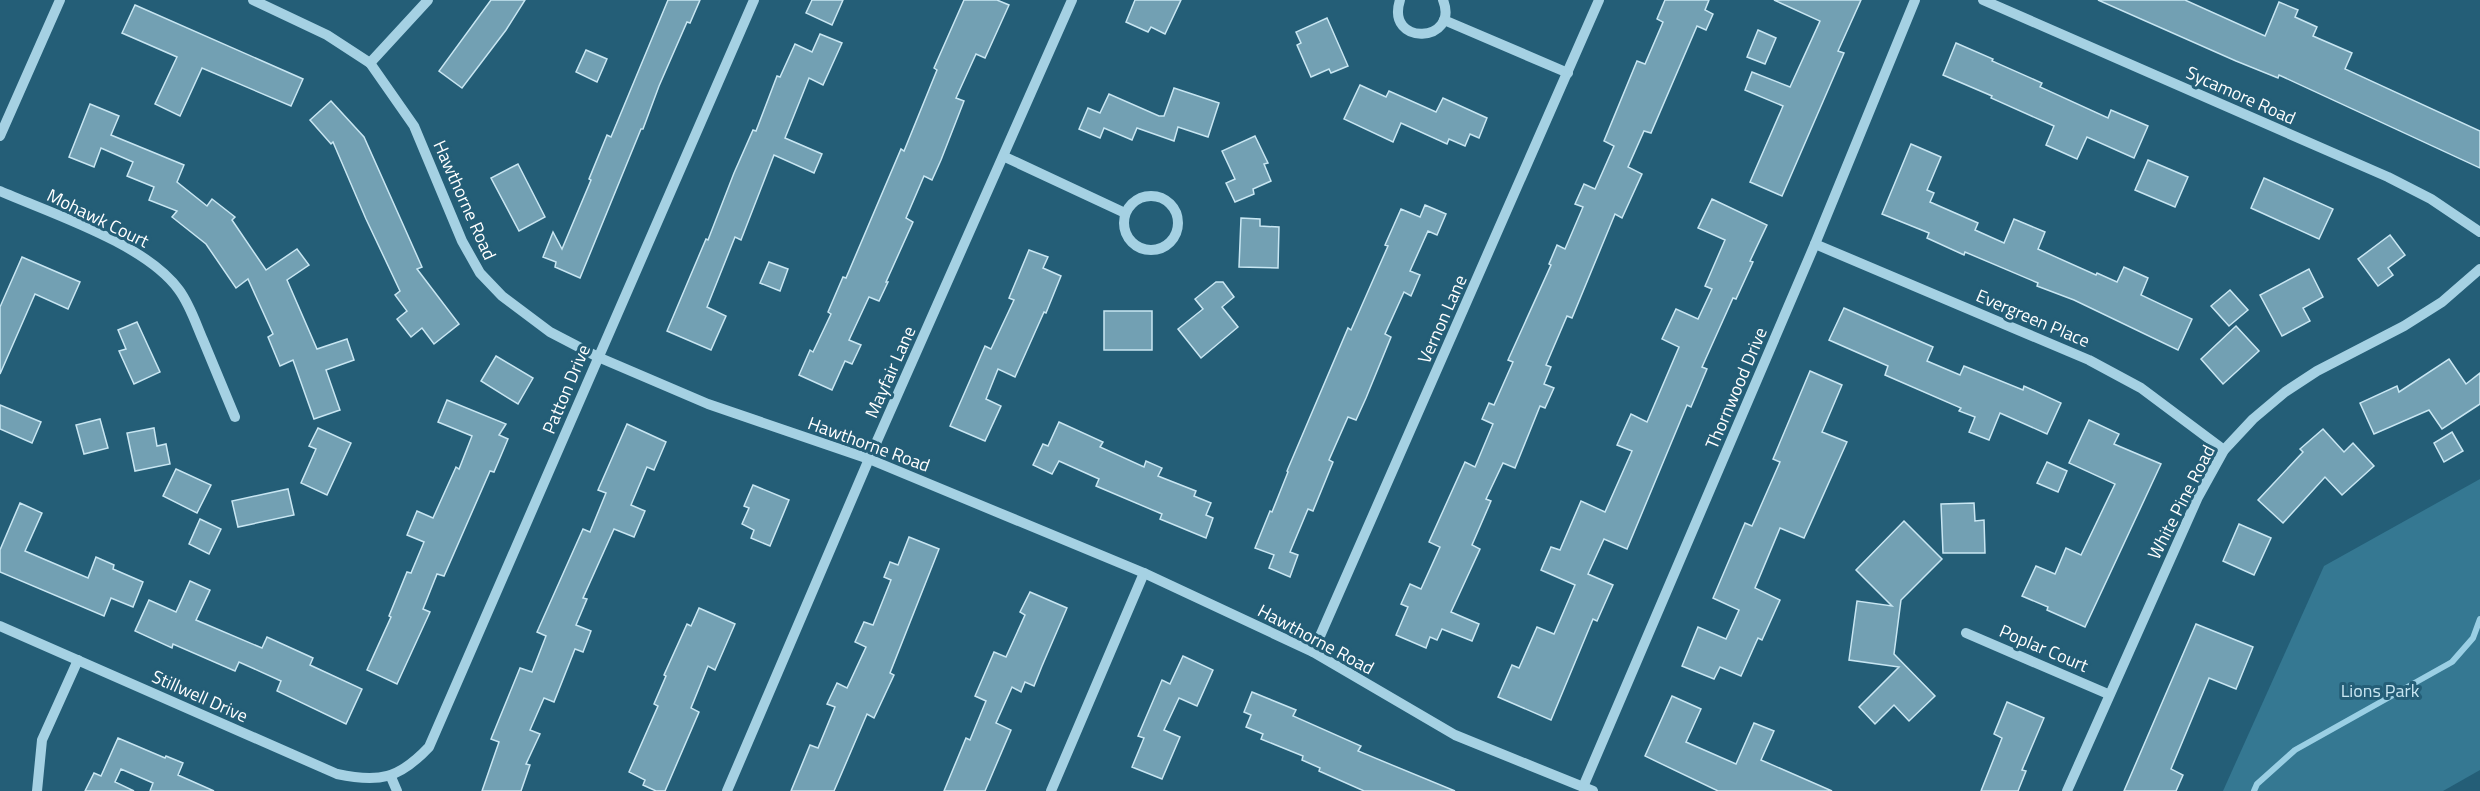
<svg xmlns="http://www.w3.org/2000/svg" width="2480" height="791" font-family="'Titillium Web',sans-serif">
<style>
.green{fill:#357892}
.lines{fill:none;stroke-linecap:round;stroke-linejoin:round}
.stream{stroke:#9acfe4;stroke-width:6}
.building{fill:#72a0b3;stroke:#c8e6f2;stroke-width:1.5}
.minor{stroke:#a5d1e3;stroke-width:10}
.labels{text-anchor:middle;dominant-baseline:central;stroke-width:6;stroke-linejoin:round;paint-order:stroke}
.street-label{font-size:18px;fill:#fff;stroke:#245e77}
.park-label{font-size:18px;fill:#c8e6f2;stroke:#245e77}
</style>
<rect width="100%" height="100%" fill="#245e77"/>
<!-- green -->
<polygon class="green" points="2480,479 2480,770 2443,791 2223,791 2324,566"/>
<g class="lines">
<!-- stream -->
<polyline class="stream" points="2254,791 2257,784 2295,750 2452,662 2473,638 2480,619"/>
</g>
<!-- building -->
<g class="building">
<polygon points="491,0 525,0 506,30 462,88 439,71"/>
<polygon points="668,0 700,0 690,23 687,22 659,86 643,129 641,129 580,278 555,267 556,262 543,257 553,232 562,249 591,180 589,179 607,135 611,137"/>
<polygon points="812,0 843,0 832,25 806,13"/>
<polygon points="964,0 997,0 1009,5 985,58 976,54 956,98 964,101 941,160 932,180 924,176 906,218 913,222 886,282 888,282 879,301 869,297 849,340 861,345 852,364 845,361 832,390 799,375 810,350 813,352 831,314 828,312 843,277 846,278 901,149 904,151 937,70 934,68"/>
<polygon points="1135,0 1181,0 1165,34 1151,27 1148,32 1126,22"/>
<polygon points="1665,0 1709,0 1705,10 1713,14 1706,30 1697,26 1651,133 1644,131 1628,167 1642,174 1622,218 1615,214 1572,318 1567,316 1546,365 1551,367 1544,384 1554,388 1545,408 1540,406 1515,468 1503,463 1486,499 1491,501 1472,545 1480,549 1451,612 1479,624 1472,641 1442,629 1437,640 1430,637 1426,648 1396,635 1408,607 1401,604 1410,584 1421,589 1440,547 1429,542 1465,462 1475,467 1493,424 1482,419 1489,403 1494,405 1513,362 1508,360 1551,265 1549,264 1557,245 1565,249 1583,207 1575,204 1584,184 1595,189 1614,146 1604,141 1637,61 1645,64 1663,22 1657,19"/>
<polygon points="1774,0 1861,0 1838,51 1844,53 1782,196 1750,182 1783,106 1745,90 1752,72 1790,87 1820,21"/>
<polygon points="2098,0 2185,0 2265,36 2279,2 2298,10 2295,17 2317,27 2313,36 2352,53 2345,69 2480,131 2480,168 2279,75 2278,78 2236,61"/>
<polygon points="135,5 303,79 291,106 202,68 180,116 155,104 177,57 122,33"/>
<polygon points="1327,18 1348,66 1331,73 1329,69 1311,77 1297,45 1301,43 1296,32"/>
<polygon points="1758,30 1776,38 1765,64 1747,57"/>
<polygon points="820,34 842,43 823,85 809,78 785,138 822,154 814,173 774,155 741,240 735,237 707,307 726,316 711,350 667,331 706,239 708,240 734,173 753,130 756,131 777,76 780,77 795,44 812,52"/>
<polygon points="1956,43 1993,59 1992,61 2042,83 2040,87 2108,118 2111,110 2148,126 2134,158 2087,137 2077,159 2046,145 2054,126 1991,98 1992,96 1943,75"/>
<polygon points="586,50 607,59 597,82 576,72"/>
<polygon points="1360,85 1386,97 1389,91 1436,112 1443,98 1487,118 1479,138 1470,134 1465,146 1449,139 1447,144 1401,123 1393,142 1344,119"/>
<polygon points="1174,88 1219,103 1208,137 1178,127 1174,141 1137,128 1132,140 1104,128 1100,138 1079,129 1088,108 1100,113 1109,94 1159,116 1164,116"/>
<polygon points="331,101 364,137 422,267 417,269 459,324 434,344 422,328 411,337 397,319 407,311 395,295 400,291 366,219 333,142 331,144 310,120"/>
<polygon points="90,104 119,116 111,135 184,165 177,182 207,206 212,199 235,217 232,220 266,270 297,249 309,265 287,280 317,349 347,339 354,360 326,370 340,410 314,419 293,360 280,366 268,337 273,334 248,279 236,288 206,244 172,217 177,211 149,200 154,187 127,176 133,162 101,148 94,167 69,157"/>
<polygon points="1255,136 1268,163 1264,164 1271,181 1253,189 1254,194 1235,202 1226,183 1235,179 1222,151"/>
<polygon points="1911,144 1941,157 1927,190 1934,193 1930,202 1978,223 1975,230 2004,243 2014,219 2045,232 2038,249 2096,275 2097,273 2117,282 2124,267 2148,278 2141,295 2192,319 2178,350 2074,300 2037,286 2038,283 1965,252 1964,255 1927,238 1929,233 1882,214"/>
<polygon points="2148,160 2188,177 2175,207 2135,190"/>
<polygon points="518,164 545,217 519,231 491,178"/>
<polygon points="2264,178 2333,209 2319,239 2251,208"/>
<polygon points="1712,199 1767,225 1750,261 1753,262 1736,299 1733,298 1702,367 1707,369 1691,407 1687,405 1627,549 1604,539 1588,574 1613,585 1597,621 1593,619 1551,720 1498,697 1512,665 1519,668 1537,627 1554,634 1575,585 1541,570 1551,547 1560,550 1581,501 1605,512 1632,451 1617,445 1631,414 1647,422 1679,347 1662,339 1676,309 1698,319 1712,289 1705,286 1725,240 1698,228"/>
<polygon points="1425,205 1446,214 1437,235 1428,231 1410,271 1420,275 1411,296 1404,292 1385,334 1391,337 1366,398 1356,420 1348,417 1329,460 1333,462 1313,511 1308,509 1290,552 1298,555 1290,577 1269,568 1274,555 1255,548 1270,511 1272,512 1288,472 1287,471 1348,328 1351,330 1388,246 1385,245 1401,209 1420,217"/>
<polygon points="1241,218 1260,219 1260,226 1279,227 1278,268 1239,267"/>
<polygon points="2390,235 2405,255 2388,268 2393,275 2378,286 2358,259"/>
<polygon points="1029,250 1048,257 1043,268 1061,276 1046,313 1044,312 1015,377 998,369 986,399 1001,406 985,441 950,426 985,346 991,349 1014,300 1009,298"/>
<polygon points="22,257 80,282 68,309 35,294 0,374 0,307"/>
<polygon points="769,262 788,269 780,291 760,283"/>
<polygon points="2309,269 2323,297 2303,308 2310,321 2282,336 2260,295"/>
<polygon points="1216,282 1223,282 1234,297 1222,307 1238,327 1201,358 1178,329 1203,309 1195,299"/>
<polygon points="2230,290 2248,310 2229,326 2211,306"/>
<polygon points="1844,308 1933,347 1927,361 1960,375 1964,366 2023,390 2024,386 2061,403 2047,434 2000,413 1989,440 1969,432 1975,417 1959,411 1961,408 1885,375 1888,366 1829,340"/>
<rect x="1104" y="311" width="48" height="39"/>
<polygon points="137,322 160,372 134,384 119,351 126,349 118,330"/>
<polygon points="2236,326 2259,351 2223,384 2201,359"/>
<polygon points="496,356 533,378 518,404 481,381"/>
<polygon points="2449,359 2466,384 2480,373 2480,404 2442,429 2429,410 2374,434 2360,403 2397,386 2399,392"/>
<polygon points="1810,371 1842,385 1822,432 1847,442 1804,538 1780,528 1755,588 1780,600 1762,640 1758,638 1741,676 1720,667 1714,679 1682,666 1698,627 1726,639 1739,610 1713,598 1745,523 1752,526 1780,462 1773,459"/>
<polygon points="447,400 506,424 499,435 508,439 494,472 490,471 444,576 437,574 423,609 430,612 397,684 367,670 391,617 389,616 407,572 411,573 424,542 407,535 417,511 433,518 456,467 459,469 472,436 438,422"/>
<polygon points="0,405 41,422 32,443 0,429"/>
<polygon points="100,419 108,448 84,454 76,425"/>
<polygon points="2089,420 2119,434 2114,444 2161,464 2085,627 2047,610 2048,607 2022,596 2036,566 2055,574 2066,548 2081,555 2115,484 2069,463"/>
<polygon points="1059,422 1103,442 1100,447 1144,467 1146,461 1162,468 1158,476 1196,491 1194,496 1211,503 1206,515 1213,518 1206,538 1160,519 1162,514 1096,486 1099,479 1059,461 1052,474 1033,465 1043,444 1048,446"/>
<polygon points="627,424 666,442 654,470 647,467 631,505 645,511 634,537 614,529 583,598 587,599 576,625 591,631 583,652 575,649 554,702 544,698 530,730 540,734 526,764 530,765 521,791 482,791 499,742 491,739 520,668 532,672 546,636 537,632 583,529 590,532 606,493 598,490"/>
<polygon points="154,428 157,446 166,444 170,464 135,471 127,433"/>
<polygon points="318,428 351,443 327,495 301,483 316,449 309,446"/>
<polygon points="2323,429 2344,452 2353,443 2374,466 2342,495 2325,477 2283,523 2258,500 2303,452 2300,449"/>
<polygon points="2452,432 2463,451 2444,462 2434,443"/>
<polygon points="2047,462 2067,471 2058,492 2037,483"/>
<polygon points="176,469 211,485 197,513 163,496"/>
<polygon points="753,485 789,500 770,546 751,538 754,530 742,524 749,508 744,506"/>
<polygon points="288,489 294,515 238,527 232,501"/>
<polygon points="20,503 42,513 25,551 88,578 96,557 114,565 113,569 143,582 133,607 111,598 104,616 0,572 0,550"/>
<polygon points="1974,503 1975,521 1984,520 1985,553 1943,553 1941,504"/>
<polygon points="200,519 221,529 209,554 189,544"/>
<polygon points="1904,521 1942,559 1901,600 1894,654 1935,696 1909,721 1894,705 1875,724 1859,707 1899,667 1849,660 1857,601 1892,606 1856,570"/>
<polygon points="2239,524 2271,538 2254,575 2223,561"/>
<polygon points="909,537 939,549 890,673 894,675 874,718 867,714 834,791 791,791 810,745 818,748 835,707 827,704 837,683 847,688 866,647 855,642 864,622 873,625 891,580 884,577 890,562 898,565"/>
<polygon points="190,581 210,590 196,620 262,648 267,637 313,658 310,665 362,689 346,724 277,691 281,681 239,662 235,671 173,644 172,648 135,631 149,600 176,612"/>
<polygon points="1030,592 1067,608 1042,666 1034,686 1025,682 1021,692 1012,687 996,723 1011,730 985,791 944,791 966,738 970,740 986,701 975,696 994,652 1006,657 1025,615 1020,612"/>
<polygon points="699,608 735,624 715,670 708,666 691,708 699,712 665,791 656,791 643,785 645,780 629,772 658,706 654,704 666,676 664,675 687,624 691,626"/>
<polygon points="2196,624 2253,647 2236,689 2209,678 2171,769 2183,775 2176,791 2124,791"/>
<polygon points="1183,656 1213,670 1197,706 1179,698 1164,730 1180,737 1162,779 1132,767 1144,738 1138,736 1162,680 1170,684"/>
<polygon points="1252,692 1296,710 1293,716 1361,746 1358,751 1455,791 1364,791 1319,771 1320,768 1302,760 1303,756 1261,739 1263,734 1246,727 1251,715 1244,712"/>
<polygon points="1672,696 1701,709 1686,742 1736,764 1754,723 1774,731 1761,760 1832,791 1718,791 1645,756"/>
<polygon points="2007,702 2044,718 2022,770 2026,771 2018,791 1981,791 2002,738 1994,734"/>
<polygon points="118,738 165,758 166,756 183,763 178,775 214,791 150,791 153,783 121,769 115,782 134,791 85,791 94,773 101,776"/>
</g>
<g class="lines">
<!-- minor -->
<g class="minor">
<polyline points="253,0 327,35 370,63 414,126 462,241 480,273 502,296 550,332 598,357 708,404 869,459 1144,573 1313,652 1455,735 1593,791"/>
<path d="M1400,0C1385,47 1460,43 1443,0"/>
<polyline points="1983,0 2388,177 2431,199 2480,232"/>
<polyline points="1444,20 1568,73"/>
<polyline points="370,63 428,0"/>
<polyline points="0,136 60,0"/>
<polyline points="1005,157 1125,213"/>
<path d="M0,191C53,214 146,244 179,290C190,305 196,324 203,340C214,366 224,391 235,417"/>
<circle cx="1151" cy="223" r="27"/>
<polyline points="1815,244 2089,360 2141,388 2224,450"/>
<path d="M0,626L337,774C379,783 399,779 429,747L754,0"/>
<polyline points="1966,633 2108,694"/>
<polyline points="1313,652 1599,0"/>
<polyline points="391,777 397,791"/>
<polyline points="1583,787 1815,244 1915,0"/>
<polyline points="37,791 42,740 78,660"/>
<polyline points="727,791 869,459 1072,0"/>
<polyline points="1051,791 1144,573"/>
<polyline points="2067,791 2198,497 2224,450 2253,419 2285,392 2317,371 2404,326 2442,302 2480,269"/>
</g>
</g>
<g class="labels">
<!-- street labels -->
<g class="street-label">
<text transform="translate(2241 95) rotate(24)">Sycamore Road</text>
<text transform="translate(465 200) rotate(66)">Hawthorne Road</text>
<text transform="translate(98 218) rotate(26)">Mohawk Court</text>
<text transform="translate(2033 318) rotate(23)">Evergreen Place</text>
<text transform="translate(1442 319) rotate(-66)">Vernon Lane</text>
<text transform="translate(890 372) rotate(-66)">Mayfair Lane</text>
<text transform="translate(1736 388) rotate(-67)">Thornwood Drive</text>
<text transform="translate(566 389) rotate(-67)">Patton Drive</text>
<text transform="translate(869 444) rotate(20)">Hawthorne Road</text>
<text transform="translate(2181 502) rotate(-63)">White Pine Road</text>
<text transform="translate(1316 639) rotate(28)">Hawthorne Road</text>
<text transform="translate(2044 648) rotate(23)">Poplar Court</text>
<text transform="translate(200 696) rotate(24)">Stillwell Drive</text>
</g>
<!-- park labels -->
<g class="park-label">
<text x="2380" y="690">Lions Park</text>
</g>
</g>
</svg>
